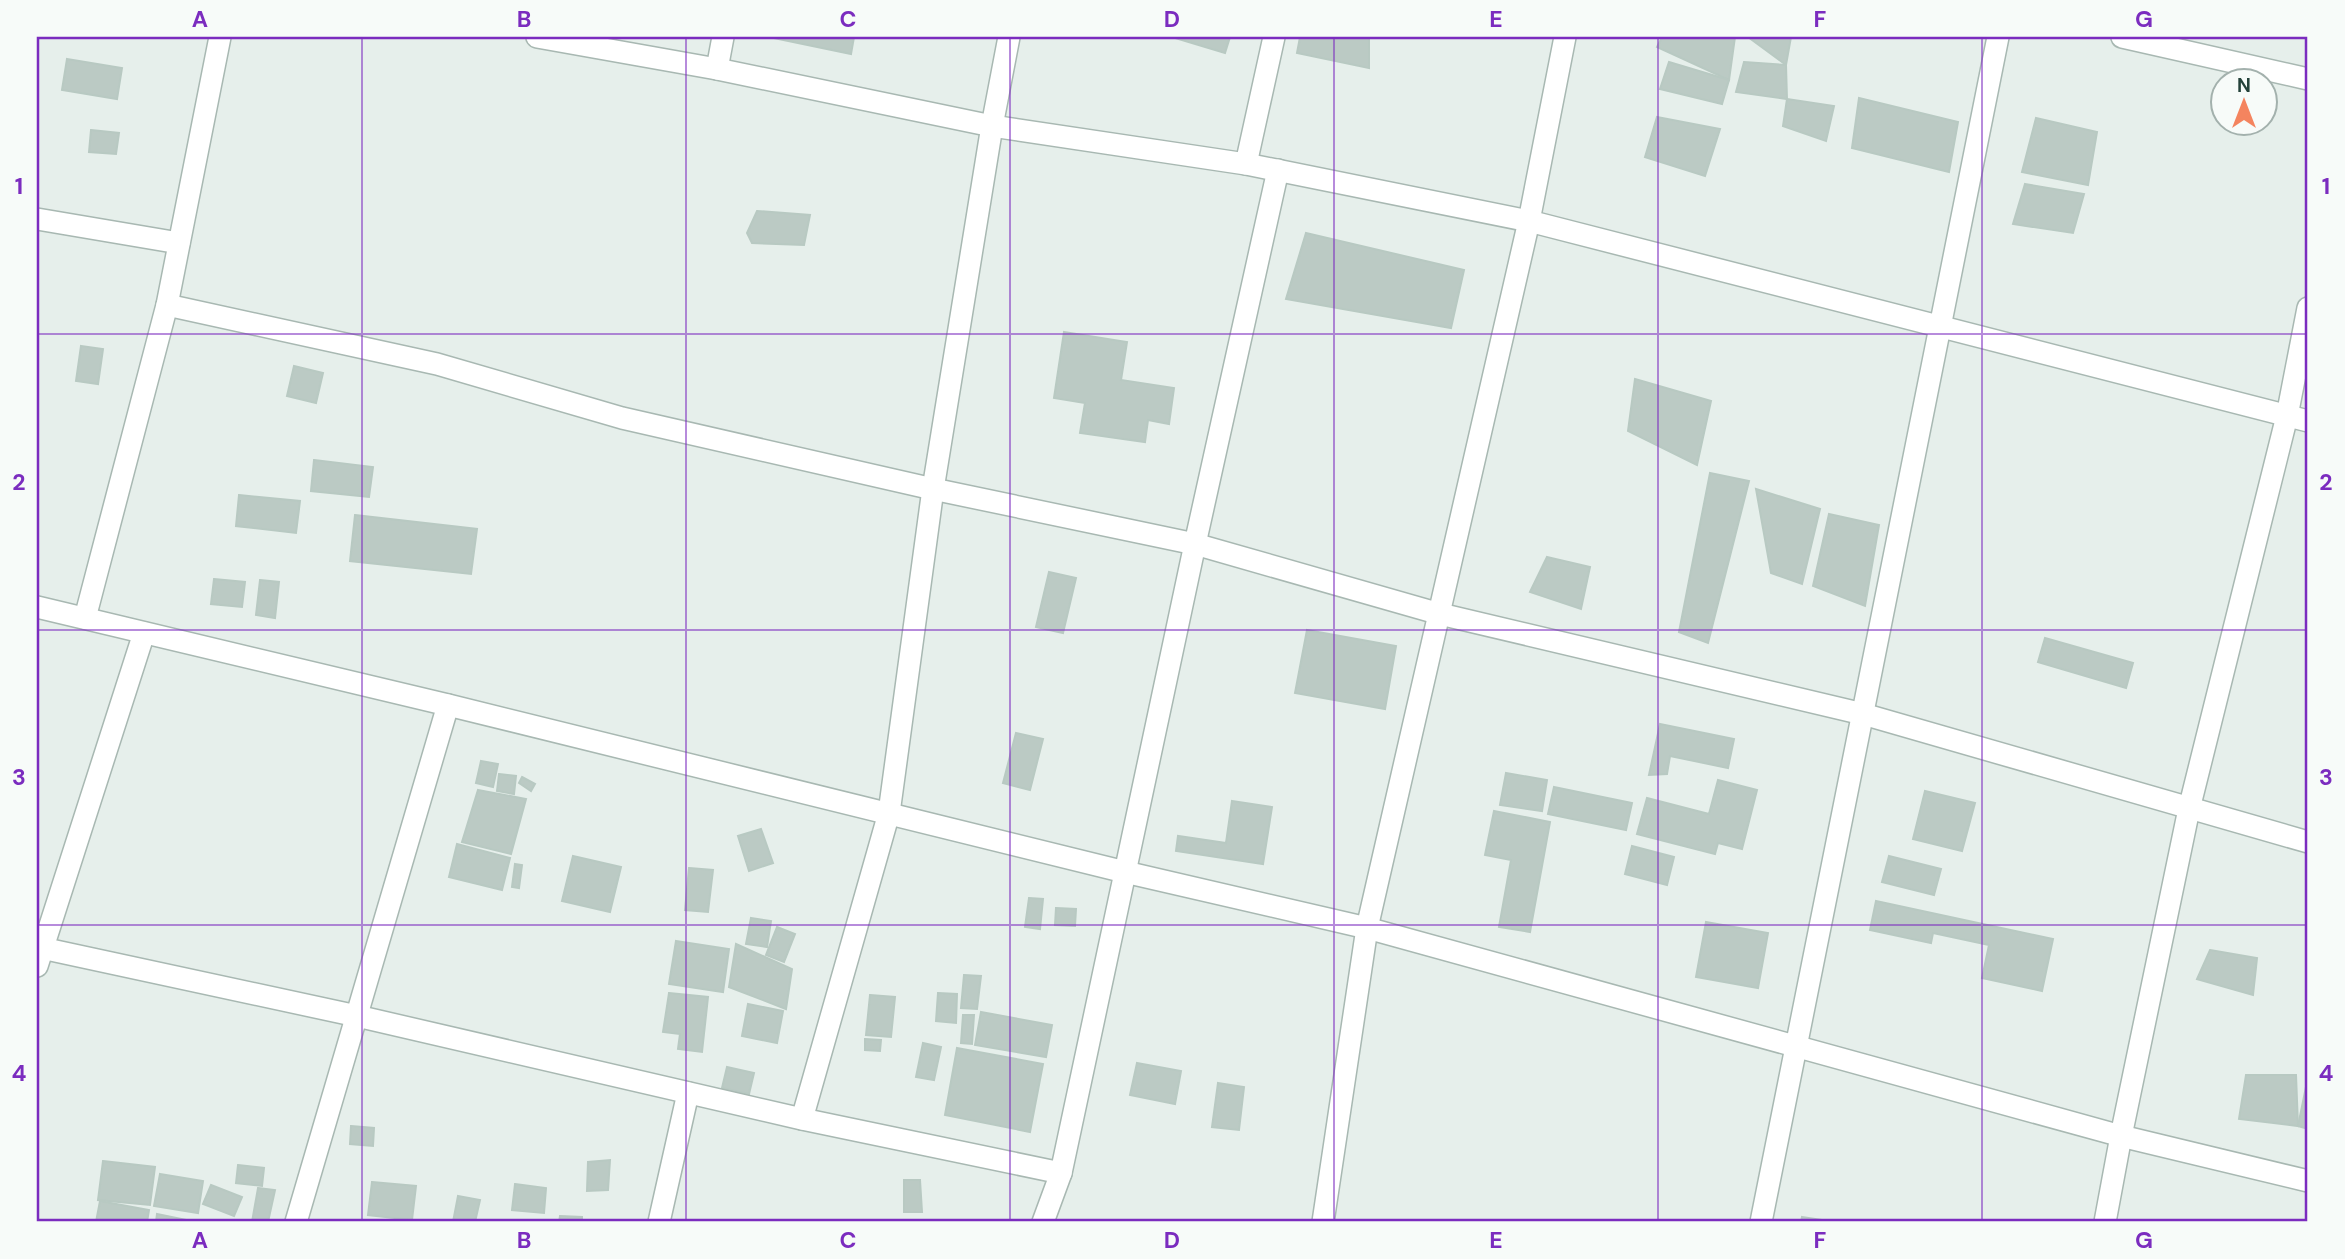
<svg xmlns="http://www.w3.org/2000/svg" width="2345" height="1259" font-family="'DM Sans',sans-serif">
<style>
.building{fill:#bbcac4;stroke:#b8c9c2;stroke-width:2}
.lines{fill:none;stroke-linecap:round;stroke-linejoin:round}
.minor-casing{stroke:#a8b8b2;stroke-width:24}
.minor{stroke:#fff;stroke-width:21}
.grid{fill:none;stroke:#7b2cbf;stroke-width:2;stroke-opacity:0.55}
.neatline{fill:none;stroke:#7b2cbf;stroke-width:2.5}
.grid-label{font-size:23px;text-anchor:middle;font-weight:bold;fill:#7b2cbf}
</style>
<rect width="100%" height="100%" fill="#e6efeb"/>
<!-- building -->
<g class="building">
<polygon points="769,37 854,37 851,54"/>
<polygon points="1172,37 1230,37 1225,53"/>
<polygon points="1300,37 1369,37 1369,68 1297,53"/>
<polygon points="1662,37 1735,37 1729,80 1657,47"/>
<polygon points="1748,37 1791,37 1786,65"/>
<polygon points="67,59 122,68 117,99 62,90"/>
<polygon points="1669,62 1729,80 1722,104 1660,89"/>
<polygon points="1744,62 1786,65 1787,99 1736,92"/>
<polygon points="1859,98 1958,122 1949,172 1852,148"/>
<polygon points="1787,99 1834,106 1826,141 1783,126"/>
<polygon points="1657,117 1720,129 1705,176 1645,157"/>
<polygon points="2036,118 2097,132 2088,185 2022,172"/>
<polygon points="91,130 119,133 116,154 89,152"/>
<polygon points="2025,184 2084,194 2073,233 2013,224"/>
<polygon points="757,211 810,215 804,245 752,243 747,233"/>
<polygon points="1306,233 1464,270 1451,328 1286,299"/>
<polygon points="1064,332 1127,342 1121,380 1174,388 1169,424 1148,420 1145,442 1080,433 1085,403 1054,398"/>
<polygon points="81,346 103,349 98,384 76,381"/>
<polygon points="294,366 323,373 316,403 287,396"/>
<polygon points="1635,379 1711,401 1697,465 1628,431"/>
<polygon points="314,460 373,467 369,497 311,491"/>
<polygon points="1710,473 1749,481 1708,643 1679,632"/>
<polygon points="1756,489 1820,509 1802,584 1771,573"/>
<polygon points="239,495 300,501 296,533 236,526"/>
<polygon points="1829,514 1879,525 1865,606 1813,586"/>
<polygon points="355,515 477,529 471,574 350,561"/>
<polygon points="1547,557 1590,567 1581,609 1530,592"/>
<polygon points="1049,572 1076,578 1063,633 1036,627"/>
<polygon points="214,579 245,582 242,607 211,604"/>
<polygon points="260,580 279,582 275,618 256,615"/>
<polygon points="1307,630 1396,646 1385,709 1295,693"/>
<polygon points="2045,638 2133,663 2126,688 2038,662"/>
<polygon points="1660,724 1734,739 1728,768 1670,756 1667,774 1649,775"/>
<polygon points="1016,733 1043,739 1030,790 1003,783"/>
<polygon points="481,761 498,764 493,787 476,783"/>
<polygon points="1506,773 1547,780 1542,811 1500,805"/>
<polygon points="499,774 516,776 514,794 497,791"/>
<polygon points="522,777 535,784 531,791 519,783"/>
<polygon points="1718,780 1757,790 1742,849 1718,843 1715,854 1637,834 1647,798 1709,814"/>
<polygon points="1554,787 1632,803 1626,830 1548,814"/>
<polygon points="478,790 526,799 511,854 462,842"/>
<polygon points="1925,791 1975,803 1962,851 1913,839"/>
<polygon points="1232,801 1272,807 1263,864 1176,851 1178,836 1226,843"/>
<polygon points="1494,811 1550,822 1530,932 1499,927 1511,860 1485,855"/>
<polygon points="761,829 773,863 749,871 738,836"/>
<polygon points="457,844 510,858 502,890 449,877"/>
<polygon points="1632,846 1674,857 1667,885 1625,874"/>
<polygon points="573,856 621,867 610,912 562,901"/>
<polygon points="1889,856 1941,869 1934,895 1882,882"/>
<polygon points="515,864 522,865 519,888 512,887"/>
<polygon points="689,868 713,870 708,912 685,910"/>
<polygon points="1029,898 1043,899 1040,929 1025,927"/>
<polygon points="1876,901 2053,939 2042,991 1982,978 1989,945 1933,933 1931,943 1870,930"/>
<polygon points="1056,908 1076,909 1075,926 1055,925"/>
<polygon points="751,918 771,921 767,947 746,944"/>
<polygon points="1706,922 1768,933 1758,988 1696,977"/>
<polygon points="777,927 795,934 784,962 766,955"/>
<polygon points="676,941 729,949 723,992 669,984"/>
<polygon points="736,944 792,969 786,1009 729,987"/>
<polygon points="2210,950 2257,958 2253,995 2197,979"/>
<polygon points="964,975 981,976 977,1009 961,1008"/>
<polygon points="669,993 708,997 702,1052 678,1049 680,1034 663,1032"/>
<polygon points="938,993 957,994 956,1023 936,1021"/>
<polygon points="870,995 895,997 891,1037 866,1035"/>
<polygon points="748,1004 783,1011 777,1043 742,1036"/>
<polygon points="981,1012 1052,1025 1046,1057 975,1045"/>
<polygon points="963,1015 974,1015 972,1044 961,1043"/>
<polygon points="865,1039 881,1040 880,1051 865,1050"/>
<polygon points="923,1043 941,1047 934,1080 916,1077"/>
<polygon points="957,1048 1043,1064 1030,1132 945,1115"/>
<polygon points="1137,1063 1181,1071 1175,1104 1130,1095"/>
<polygon points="727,1067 754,1073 749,1094 722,1088"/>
<polygon points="2246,1075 2296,1075 2298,1126 2239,1119"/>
<polygon points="2308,1077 2308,1129 2298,1126"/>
<polygon points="1218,1083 1244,1087 1239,1130 1212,1127"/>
<polygon points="351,1126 374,1128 373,1146 350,1144"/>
<polygon points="610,1160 608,1190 587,1191 588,1162"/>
<polygon points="103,1161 155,1167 150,1205 98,1200"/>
<polygon points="238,1165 264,1168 262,1186 236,1183"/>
<polygon points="160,1174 203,1181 198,1213 154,1206"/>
<polygon points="904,1180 920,1180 922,1212 904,1212"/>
<polygon points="372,1182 416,1186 412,1220 368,1215"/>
<polygon points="515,1184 546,1188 544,1213 512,1210"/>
<polygon points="211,1185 242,1197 234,1216 203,1204"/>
<polygon points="258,1188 275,1190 268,1222 252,1222"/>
<polygon points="458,1196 480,1200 475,1222 453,1222"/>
<polygon points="100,1201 149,1210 147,1222 96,1222"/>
<polygon points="157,1214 196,1222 156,1222"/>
<polygon points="560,1216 582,1217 582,1222 559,1222"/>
<polygon points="1802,1217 1835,1222 1801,1222"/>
<rect x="360" y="1220" width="20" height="2"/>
</g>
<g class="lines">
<defs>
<g id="minor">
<polyline points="537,37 717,69 992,126 1246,164 1529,221 2308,421"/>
<polyline points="2122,37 2308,79"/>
<polyline points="717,69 723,37"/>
<polyline points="1246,164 1274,37"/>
<polyline points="37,219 179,243"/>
<polyline points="167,305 437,364 622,418 933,489 1195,544 1440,614 1863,714 2308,842"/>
<polyline points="37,607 448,705 1125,872 1367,928 2121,1136 2308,1181"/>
<polyline points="85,618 167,305 220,37"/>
<polyline points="37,947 357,1016 802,1119 1061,1173"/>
<polyline points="37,966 144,633"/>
<polyline points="802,1119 889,813 933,489 992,126 1009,37"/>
<polyline points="296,1222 448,705"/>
<polyline points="659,1222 688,1093"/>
<polyline points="1043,1222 1061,1173 1195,544 1278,170"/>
<polyline points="1323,1222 1367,928 1529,221 1565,37"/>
<polyline points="1761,1222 1998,37"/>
<polyline points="2105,1222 2121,1136 2189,809 2287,416 2308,308"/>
</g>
</defs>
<!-- minor casing -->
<use href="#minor" class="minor-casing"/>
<!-- minor -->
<use href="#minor" class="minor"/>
</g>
<!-- grid -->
<path class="grid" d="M362,37V1222M686,37V1222M1010,37V1222M1334,37V1222M1658,37V1222M1982,37V1222M37,334H2308M37,630H2308M37,925H2308"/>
<!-- border -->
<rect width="2345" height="1259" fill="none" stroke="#f7fbf9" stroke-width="77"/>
<!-- north arrow -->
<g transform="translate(2244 102)"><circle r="33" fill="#f7fbf9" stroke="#a3b1ad" stroke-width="2"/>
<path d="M0-5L12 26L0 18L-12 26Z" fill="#f4845f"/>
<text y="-10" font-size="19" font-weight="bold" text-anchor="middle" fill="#24423a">N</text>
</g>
<rect x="38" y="38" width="2268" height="1182" class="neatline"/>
<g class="grid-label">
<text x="200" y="27">A</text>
<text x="524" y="27">B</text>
<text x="848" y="27">C</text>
<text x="1172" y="27">D</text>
<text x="1496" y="27">E</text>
<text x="1820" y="27">F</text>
<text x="2144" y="27">G</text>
<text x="19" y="194">1</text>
<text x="2326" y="194">1</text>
<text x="19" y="490">2</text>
<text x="2326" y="490">2</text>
<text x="19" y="785">3</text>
<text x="2326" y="785">3</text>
<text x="19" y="1081">4</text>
<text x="2326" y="1081">4</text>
<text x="200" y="1248">A</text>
<text x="524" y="1248">B</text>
<text x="848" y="1248">C</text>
<text x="1172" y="1248">D</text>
<text x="1496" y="1248">E</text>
<text x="1820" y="1248">F</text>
<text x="2144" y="1248">G</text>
</g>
</svg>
